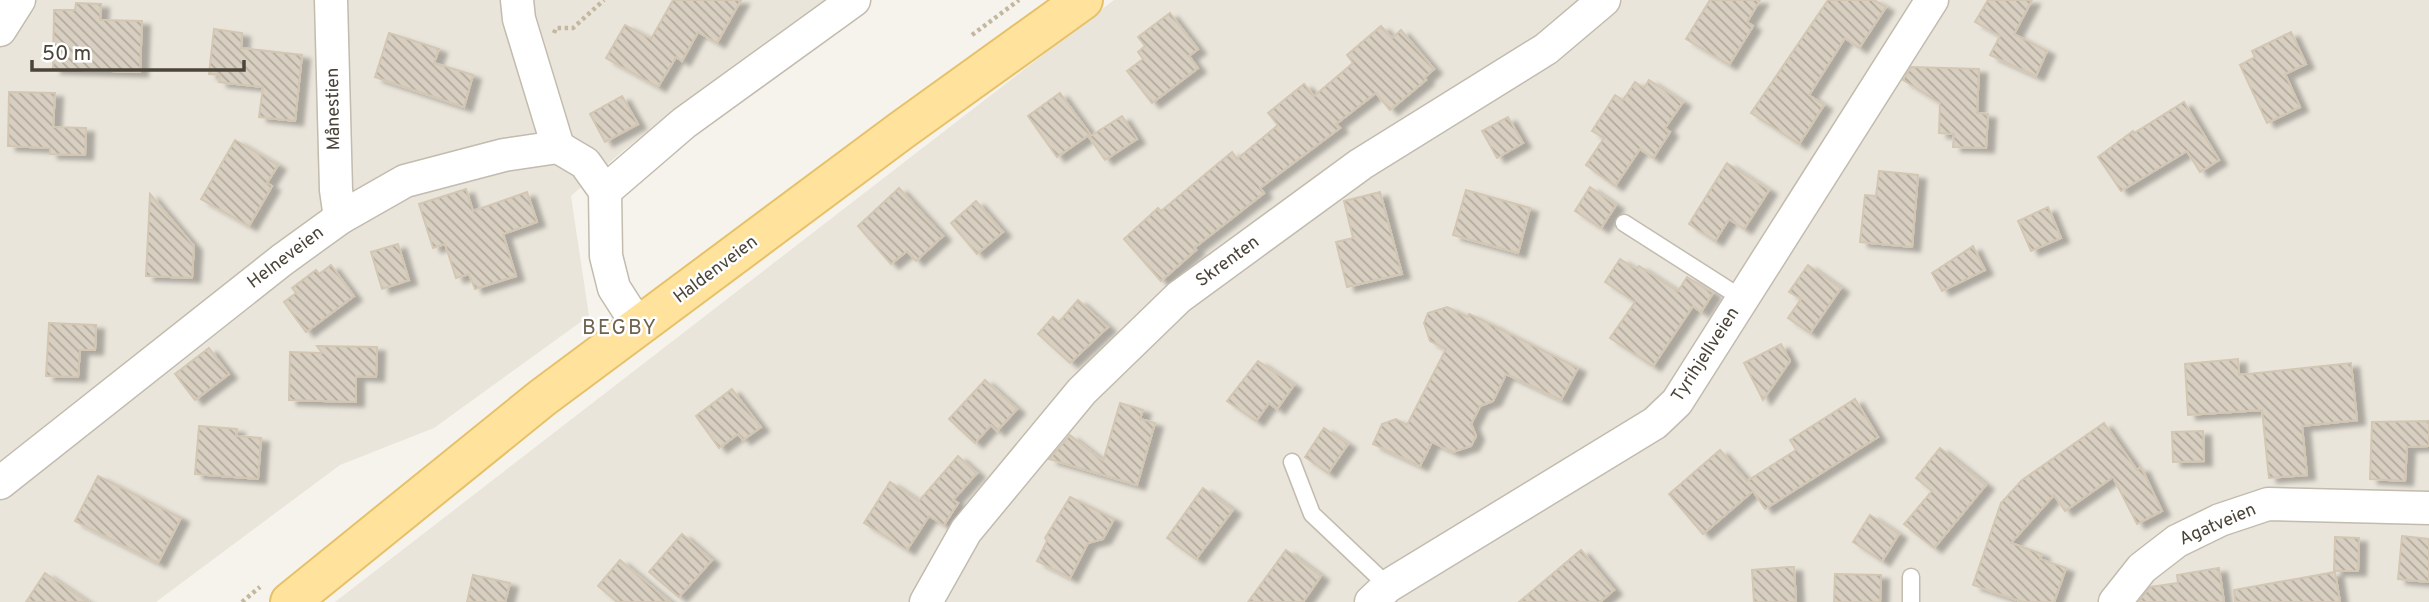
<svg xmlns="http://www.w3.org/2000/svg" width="2429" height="602" font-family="Overpass,sans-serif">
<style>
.residential{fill:#eae5da}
.building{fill:url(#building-back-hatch);stroke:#d3c7b4;stroke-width:2;filter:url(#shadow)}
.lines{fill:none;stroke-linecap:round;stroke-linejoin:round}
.lane-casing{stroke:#c2bbae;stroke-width:19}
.street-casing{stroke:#c2bbae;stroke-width:35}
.primary-casing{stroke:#e6c16a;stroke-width:42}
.path{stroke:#c4b79f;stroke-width:4.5;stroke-dasharray:3.5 3.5;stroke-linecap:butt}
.lane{stroke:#fff;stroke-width:16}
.street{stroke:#fff;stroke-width:32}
.primary{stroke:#ffe39c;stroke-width:38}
.labels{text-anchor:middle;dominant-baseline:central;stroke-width:5;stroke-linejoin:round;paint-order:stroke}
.street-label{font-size:18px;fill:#4b4439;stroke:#fff}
.quarter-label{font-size:21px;letter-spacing:2px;fill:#6e6250;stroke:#fff}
</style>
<defs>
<pattern id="building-back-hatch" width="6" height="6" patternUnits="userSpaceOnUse" patternTransform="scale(1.75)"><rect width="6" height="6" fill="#d8cfc1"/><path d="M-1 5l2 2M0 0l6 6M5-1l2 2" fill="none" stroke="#b1aa9e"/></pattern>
<filter id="shadow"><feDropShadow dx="8" dy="4.5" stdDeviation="2" flood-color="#0004"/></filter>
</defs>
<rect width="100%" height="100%" fill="#f6f3ec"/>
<!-- residential -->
<g class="residential">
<polygon points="0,0 827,0 624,150 571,196 589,316 434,428 340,465 156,602 0,602"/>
<polygon points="1114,0 2429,0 2429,602 335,602"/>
</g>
<!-- building -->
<g class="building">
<polygon points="673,0 741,0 717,43 698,32 682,61 676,57 658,87 606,58 625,25 651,39"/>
<polygon points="1710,0 1760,0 1747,22 1753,26 1729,65 1686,39"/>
<polygon points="1828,0 1874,0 1886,7 1859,48 1845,38 1809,95 1824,105 1799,144 1751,113"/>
<polygon points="1988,0 2032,0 2014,34 2047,51 2036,76 1990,55 2000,36 1975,22"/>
<polygon points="76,3 101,4 100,20 142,21 140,72 53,69 54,10 75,10"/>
<polygon points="1170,13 1198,49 1189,56 1198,68 1152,103 1127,71 1143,59 1138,52 1145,46 1138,37"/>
<polygon points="1381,26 1392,38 1401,30 1434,69 1424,78 1426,80 1390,110 1376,93 1336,124 1340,128 1260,188 1264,193 1194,248 1196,250 1161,281 1124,239 1158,208 1161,211 1232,152 1237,159 1278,125 1268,113 1304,84 1314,96 1353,63 1347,55"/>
<polygon points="214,29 242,33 241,48 302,55 295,121 259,117 263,87 219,82 220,75 209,74"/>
<polygon points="2291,32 2306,64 2285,74 2300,107 2267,123 2240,65 2255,57 2252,51"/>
<polygon points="389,33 439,49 434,63 473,75 464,107 375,77"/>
<polygon points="1911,67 1979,69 1977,113 1988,114 1986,148 1953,147 1954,134 1939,133 1940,103 1903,80"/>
<polygon points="1649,80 1683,102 1665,128 1670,132 1653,158 1640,149 1615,186 1586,165 1604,138 1592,131 1615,95 1623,100 1635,82 1644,88"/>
<polygon points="9,92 55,93 53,127 86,128 85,155 50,154 50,148 8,146"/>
<polygon points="1060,93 1090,134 1057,157 1028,116"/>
<polygon points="622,96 638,124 605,142 590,114"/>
<polygon points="2184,102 2219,160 2200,172 2187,151 2121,191 2098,157 2133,131 2134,133"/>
<polygon points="1122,116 1137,139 1105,160 1089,137"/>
<polygon points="1508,117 1523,143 1497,158 1482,131"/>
<polygon points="235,140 278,165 267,183 272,186 249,226 201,199"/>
<polygon points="1727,163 1769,190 1744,229 1729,219 1715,241 1689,224"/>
<polygon points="1879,171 1918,175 1912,247 1860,242 1865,195 1876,196"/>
<polygon points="1590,187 1616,205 1601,228 1575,211"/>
<polygon points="899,188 943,236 916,261 907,251 891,264 858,226"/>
<polygon points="466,189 473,211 527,192 537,222 503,234 516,276 475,289 469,274 456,278 445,244 433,248 419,204"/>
<polygon points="1466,190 1530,208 1518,253 1453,235"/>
<polygon points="1380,192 1402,274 1347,287 1336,242 1353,238 1344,201"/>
<polygon points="150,194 194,246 192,278 146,276"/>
<polygon points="976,201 1003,232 977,254 951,223"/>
<polygon points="2048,207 2061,238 2031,251 2018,221"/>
<polygon points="398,244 409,280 382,289 371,252"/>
<polygon points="1973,246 1985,270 1942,291 1932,273"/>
<polygon points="1620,259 1636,269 1639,266 1678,291 1687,277 1713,293 1701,312 1693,306 1653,366 1610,338 1635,302 1605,282"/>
<polygon points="331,265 354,296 306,332 284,302 296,293 292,288 316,270 319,274"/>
<polygon points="1808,265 1841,288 1810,333 1788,318 1801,299 1789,292"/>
<polygon points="1078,300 1108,327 1070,363 1038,334 1053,317 1059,322"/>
<polygon points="1447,307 1468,317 1469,314 1497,327 1496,330 1498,328 1578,368 1561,400 1506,374 1493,401 1480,406 1471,424 1476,436 1471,446 1453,452 1432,442 1420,466 1373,444 1382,424 1396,419 1407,425 1446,349 1430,341 1424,323 1428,313"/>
<polygon points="49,323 96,325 95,350 80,350 78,377 46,376"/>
<polygon points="1781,344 1790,361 1763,400 1744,363"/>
<polygon points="317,346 377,347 376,377 356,376 356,402 289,400 290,352 322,353"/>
<polygon points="209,348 229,374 195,400 175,374"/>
<polygon points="2238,359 2239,375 2351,363 2357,420 2302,426 2307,475 2269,478 2262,410 2188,415 2185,364"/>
<polygon points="1258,361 1294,385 1277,409 1269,403 1256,421 1227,401"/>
<polygon points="985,380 1017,409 997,431 991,425 975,443 949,419"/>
<polygon points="732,389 761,427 743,440 738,434 719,448 696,416"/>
<polygon points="1855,399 1878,437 1765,509 1753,491 1703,534 1669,494 1720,450 1747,481 1796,450 1790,440"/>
<polygon points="1120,403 1143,410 1140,419 1155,423 1137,485 1049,459 1070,435 1103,461"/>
<polygon points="2429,421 2429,446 2407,447 2405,481 2370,479 2372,422"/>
<polygon points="2104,423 2137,470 2141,467 2162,511 2137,524 2113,477 2065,511 2054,495 2011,543 2042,554 2040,559 2066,568 2054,602 2023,602 1973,585 2001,503 2022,480"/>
<polygon points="199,426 237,429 236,436 261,438 258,479 195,474"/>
<polygon points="1324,428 1348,444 1328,473 1305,457"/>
<polygon points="2203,431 2204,461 2173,462 2172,432"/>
<polygon points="1940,448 1986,485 1934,548 1904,524 1932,491 1916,478"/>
<polygon points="958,456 977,473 953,500 958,503 944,525 929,516 907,550 864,523 890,482 919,501"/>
<polygon points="98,476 181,518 158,563 75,521"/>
<polygon points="1203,488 1233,510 1196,559 1167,538"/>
<polygon points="1070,497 1114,519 1103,539 1088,543 1070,578 1037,561 1047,541 1045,538"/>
<polygon points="1870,515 1899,534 1882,561 1853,542"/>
<polygon points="682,534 712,560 679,597 649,572"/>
<polygon points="2402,536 2429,539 2429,582 2398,579"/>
<polygon points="2335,537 2359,538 2358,571 2334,571"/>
<polygon points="1286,550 1321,576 1303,602 1248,602"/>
<polygon points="1581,550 1614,590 1600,602 1519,602"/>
<polygon points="620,560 670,602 617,602 598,586"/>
<polygon points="1789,567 1794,567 1796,602 1754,602 1752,570"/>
<polygon points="2219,568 2224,602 2138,602 2150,587 2178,583 2177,575"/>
<polygon points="2335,572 2340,602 2235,602 2234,590"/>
<polygon points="45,573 88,602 26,602"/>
<polygon points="1835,574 1881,575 1880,602 1834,602"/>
<polygon points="473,575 510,583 505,602 467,602"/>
</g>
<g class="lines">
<defs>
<g id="lane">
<polyline points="1624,223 1743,299"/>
<polyline points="1292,462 1312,514 1388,586"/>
<polyline points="1911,602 1911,577"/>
</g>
<g id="street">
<polyline points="331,0 336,190 340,218"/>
<polyline points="517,0 519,19 558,147"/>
<polyline points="0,30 19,0"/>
<polyline points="605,191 684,123 854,0"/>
<polyline points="0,483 282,260 340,218 405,181 504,155 558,147 585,163 605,191 606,256 614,288 639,327"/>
<polyline points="926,602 966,531 1082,391 1179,297 1361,164 1546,49 1604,0"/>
<polyline points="1371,602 1388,586 1655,423 1677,402 1932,0"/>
<polyline points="2115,602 2142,568 2177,541 2220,520 2268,504 2429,508"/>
</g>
<polyline id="primary" points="290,602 542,398 902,130 1083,0"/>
</defs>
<!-- lane casing -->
<use href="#lane" class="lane-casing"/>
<!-- street casing -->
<use href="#street" class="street-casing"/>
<!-- primary casing -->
<use href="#primary" class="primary-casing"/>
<!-- path -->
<g class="path">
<polyline points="554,33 556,28 573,28 604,0"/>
<polyline points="972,35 1019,0"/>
<polyline points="242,602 260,587"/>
</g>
<!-- lane -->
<use href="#lane" class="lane"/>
<!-- street -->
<use href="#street" class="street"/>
<!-- primary -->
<use href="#primary" class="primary"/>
</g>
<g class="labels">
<!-- street labels -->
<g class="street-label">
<text transform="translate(334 109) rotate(-91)">Månestien</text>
<text transform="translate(286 258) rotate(-37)">Helneveien</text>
<text transform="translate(1228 262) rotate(-36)">Skrenten</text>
<text transform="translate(716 270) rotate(-37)">Haldenveien</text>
<text transform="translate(1706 355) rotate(-57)">Tyrihjellveien</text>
<text transform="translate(2218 525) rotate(-23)">Agatveien</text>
</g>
<!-- quarter labels -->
<g class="quarter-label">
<text x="620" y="328">BEGBY</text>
</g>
</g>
<!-- scale -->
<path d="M32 60v10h212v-10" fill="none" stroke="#4b4439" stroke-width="3.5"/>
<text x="42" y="60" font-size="21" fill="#4b4439" stroke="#ffffff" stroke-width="5" paint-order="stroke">50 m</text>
</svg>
